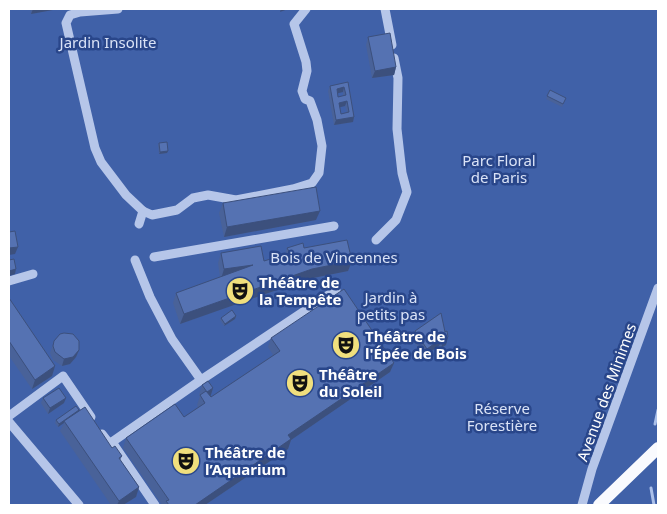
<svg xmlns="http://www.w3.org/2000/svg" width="667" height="514" font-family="'Noto Sans',sans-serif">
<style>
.green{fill:#4061a8}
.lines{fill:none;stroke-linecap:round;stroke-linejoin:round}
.stream{stroke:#abc0e9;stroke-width:3}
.minor{stroke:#b6c6e9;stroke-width:9}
.major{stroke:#f9fafe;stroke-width:12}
.wall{fill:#496299;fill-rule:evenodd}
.shaded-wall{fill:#3c507d}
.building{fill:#5572b2;stroke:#3c507d;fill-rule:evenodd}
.labels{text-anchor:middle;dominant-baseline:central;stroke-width:5;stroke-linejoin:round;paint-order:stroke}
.park-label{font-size:15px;fill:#dae3f7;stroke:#29468a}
.poi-label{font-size:15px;font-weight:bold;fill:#fff;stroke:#29468a;text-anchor:start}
.street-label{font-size:15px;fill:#fff;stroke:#29468a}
</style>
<rect width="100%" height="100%" fill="#29468a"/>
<!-- green -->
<rect class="green" x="9" y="9" width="649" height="496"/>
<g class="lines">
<!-- stream -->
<g class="stream">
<polyline points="655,424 658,410"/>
<polyline points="651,488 654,505"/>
</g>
<!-- minor -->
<g class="minor">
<polyline points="118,9 80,12 70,15 66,23 95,148 101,162 126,195 143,211 152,215 177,210 193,198 208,195 236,200 293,189 312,183 319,173 322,146 317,120 310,101 305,99 302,91 307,71 306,62 294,24 306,9"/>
<polyline points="385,9 392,45"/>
<polyline points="139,224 143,211"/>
<polyline points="376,240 396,220 407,192 402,173 397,129 398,78 394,58"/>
<polyline points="154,257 334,226"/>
<polyline points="135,260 150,297 172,339 201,380"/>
<polyline points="9,281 33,274"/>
<polyline points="9,416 63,376 91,417"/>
<polyline points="9,422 79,505"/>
<polyline points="102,434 109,443 112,442 201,380 336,290"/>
<polyline points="112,442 155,505"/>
<polyline points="582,505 592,469 658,288"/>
</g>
<!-- major -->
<polyline class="major" points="599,505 658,448"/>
</g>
<!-- wall -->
<g class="wall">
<polygon points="30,9 58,9 31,14"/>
<polygon points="368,37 396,67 394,75 372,78 366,45"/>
<path d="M348,82L354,117L353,122L334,125L328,91L330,86ZM343,92V96L338,97V93ZM345,106L347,112L341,114L340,107Z"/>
<polygon points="550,90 566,98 562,107 546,99"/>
<polygon points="159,143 168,151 167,153 159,154 158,145"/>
<polygon points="223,203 316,220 224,237 219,213"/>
<polygon points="287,248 304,248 352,261 348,271 308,279 180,324 173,303 176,293 220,277 218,263 221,253 264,261 285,255"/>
<polygon points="9,298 55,366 52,376 32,389 9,356"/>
<polygon points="236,316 235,319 224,326 220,320 221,318"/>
<polygon points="415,331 445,332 448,337 446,345 441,348 439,346 424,356 412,339"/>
<polygon points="271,338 394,363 390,372 291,440 288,449 205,505 162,505 123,448 126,438 184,417 198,407 197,405 200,396 199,395 202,385 213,388 210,397 211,397 273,355 268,347"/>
<polygon points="54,341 79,350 76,357 70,364 62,366 53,360 50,353"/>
<polygon points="43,398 64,403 48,414 41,403"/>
<polygon points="79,411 112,448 122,456 120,460 139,487 136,497 123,505 111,505 60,431 64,423 58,427 55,423 56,420"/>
</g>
<!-- shaded-wall -->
<g class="shaded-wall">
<polygon points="33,9 58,9 31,14"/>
<polygon points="281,9 288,9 280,12"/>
<polygon points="396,67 394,75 372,78 375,71"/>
<polygon points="344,87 343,92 335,94 337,89"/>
<polygon points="347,101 345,106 337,108 339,103"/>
<polygon points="354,117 353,122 334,125 336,120"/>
<polygon points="168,151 167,153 159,154 160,152"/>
<polygon points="320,211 316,220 224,237 227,227"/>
<polygon points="18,247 15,254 9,255 9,248"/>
<polygon points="352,261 348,271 308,279 180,324 184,314 312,269"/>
<polygon points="253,265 221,279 224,269"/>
<polygon points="16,269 15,274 9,276 9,271"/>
<polygon points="236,316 235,319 224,326 225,324"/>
<polygon points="448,337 446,345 441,348 444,340"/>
<polygon points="442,338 439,346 424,356 427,349"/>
<polygon points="79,350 76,357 70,364 62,366 64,359"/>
<polygon points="394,363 390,372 291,440 288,449 205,505 195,505 288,435"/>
<polygon points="55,366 52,376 32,389 35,380"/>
<polygon points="213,388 210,398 203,402 207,392"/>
<polygon points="66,398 64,403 48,414 50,408"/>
<polygon points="79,410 78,413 64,421 64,423 58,427 59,424"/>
<polygon points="139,487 136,497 123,505 117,505 119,501"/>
</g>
<!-- building -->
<g class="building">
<polygon points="390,33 396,67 375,71 368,37"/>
<path d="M348,82L354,117L336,120L330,86ZM344,87L346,95L338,97L337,89ZM347,101L349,112L341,114L339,103Z"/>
<polygon points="550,90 566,98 563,104 547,96"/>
<polygon points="167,142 168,151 160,152 159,143"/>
<polygon points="316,187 320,211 227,227 223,203"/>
<polygon points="15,231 18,247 9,248 9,232"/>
<polygon points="347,240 352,261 312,269 184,314 176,293 253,265 224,269 221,253 261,246 264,261 290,253 287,248 303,243 304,248"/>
<polygon points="14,259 16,269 9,271 9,260"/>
<polygon points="344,289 394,363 288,435 291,439 195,505 169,505 166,501 169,500 126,438 175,404 184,417 205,403 200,395 206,391 211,397 280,351 271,338"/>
<polygon points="9,298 55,366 35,380 9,341"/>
<polygon points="232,310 236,316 225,324 221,318"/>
<polygon points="441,313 445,332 447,331 448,337 444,340 442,338 427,349 415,331"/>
<polygon points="64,333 73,334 79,341 79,350 73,357 64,359 55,352 53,346 54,341 60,334"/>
<polygon points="208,381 213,388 207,392 202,385"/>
<polygon points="59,388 66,398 50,408 43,398"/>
<polygon points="76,406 79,410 59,424 56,420"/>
<polygon points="85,407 112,448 115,446 122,456 119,458 139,487 119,501 64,421"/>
</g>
<!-- icons -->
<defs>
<symbol id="theatre-disc" viewBox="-11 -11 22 22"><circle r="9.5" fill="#f0df7d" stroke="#29468a"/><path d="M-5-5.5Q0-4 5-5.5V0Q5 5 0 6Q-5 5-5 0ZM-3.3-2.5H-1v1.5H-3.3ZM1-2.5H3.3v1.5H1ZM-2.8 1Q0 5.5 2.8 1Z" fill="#111"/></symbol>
</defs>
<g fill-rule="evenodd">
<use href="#theatre-disc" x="224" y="275" width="32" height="32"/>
<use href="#theatre-disc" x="330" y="329" width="32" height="32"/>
<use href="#theatre-disc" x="284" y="367" width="32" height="32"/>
<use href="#theatre-disc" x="170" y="445" width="32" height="32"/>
</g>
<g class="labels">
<!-- park labels -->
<g class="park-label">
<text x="108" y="42">Jardin Insolite</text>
<text x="499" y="160">Parc Floral<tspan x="499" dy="17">de Paris</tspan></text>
<text x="334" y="257">Bois de Vincennes</text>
<text x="391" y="297">Jardin à<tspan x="391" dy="17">petits pas</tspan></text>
<text x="502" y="408">Réserve<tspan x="502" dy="17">Forestière</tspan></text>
</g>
<!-- poi labels -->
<g class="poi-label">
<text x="259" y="282">Théâtre de<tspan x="259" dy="17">la Tempête</tspan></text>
<text x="365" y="336">Théâtre de<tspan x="365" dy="17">l'Épée de Bois</tspan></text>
<text x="319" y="374">Théâtre<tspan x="319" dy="17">du Soleil</tspan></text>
<text x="205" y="452">Théâtre de<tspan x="205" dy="17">l’Aquarium</tspan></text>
</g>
<!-- street labels -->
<g class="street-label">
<text transform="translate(606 392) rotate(-70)">Avenue des Minimes</text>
</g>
</g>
<!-- border -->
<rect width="667" height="514" fill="none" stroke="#ffffff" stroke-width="20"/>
</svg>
